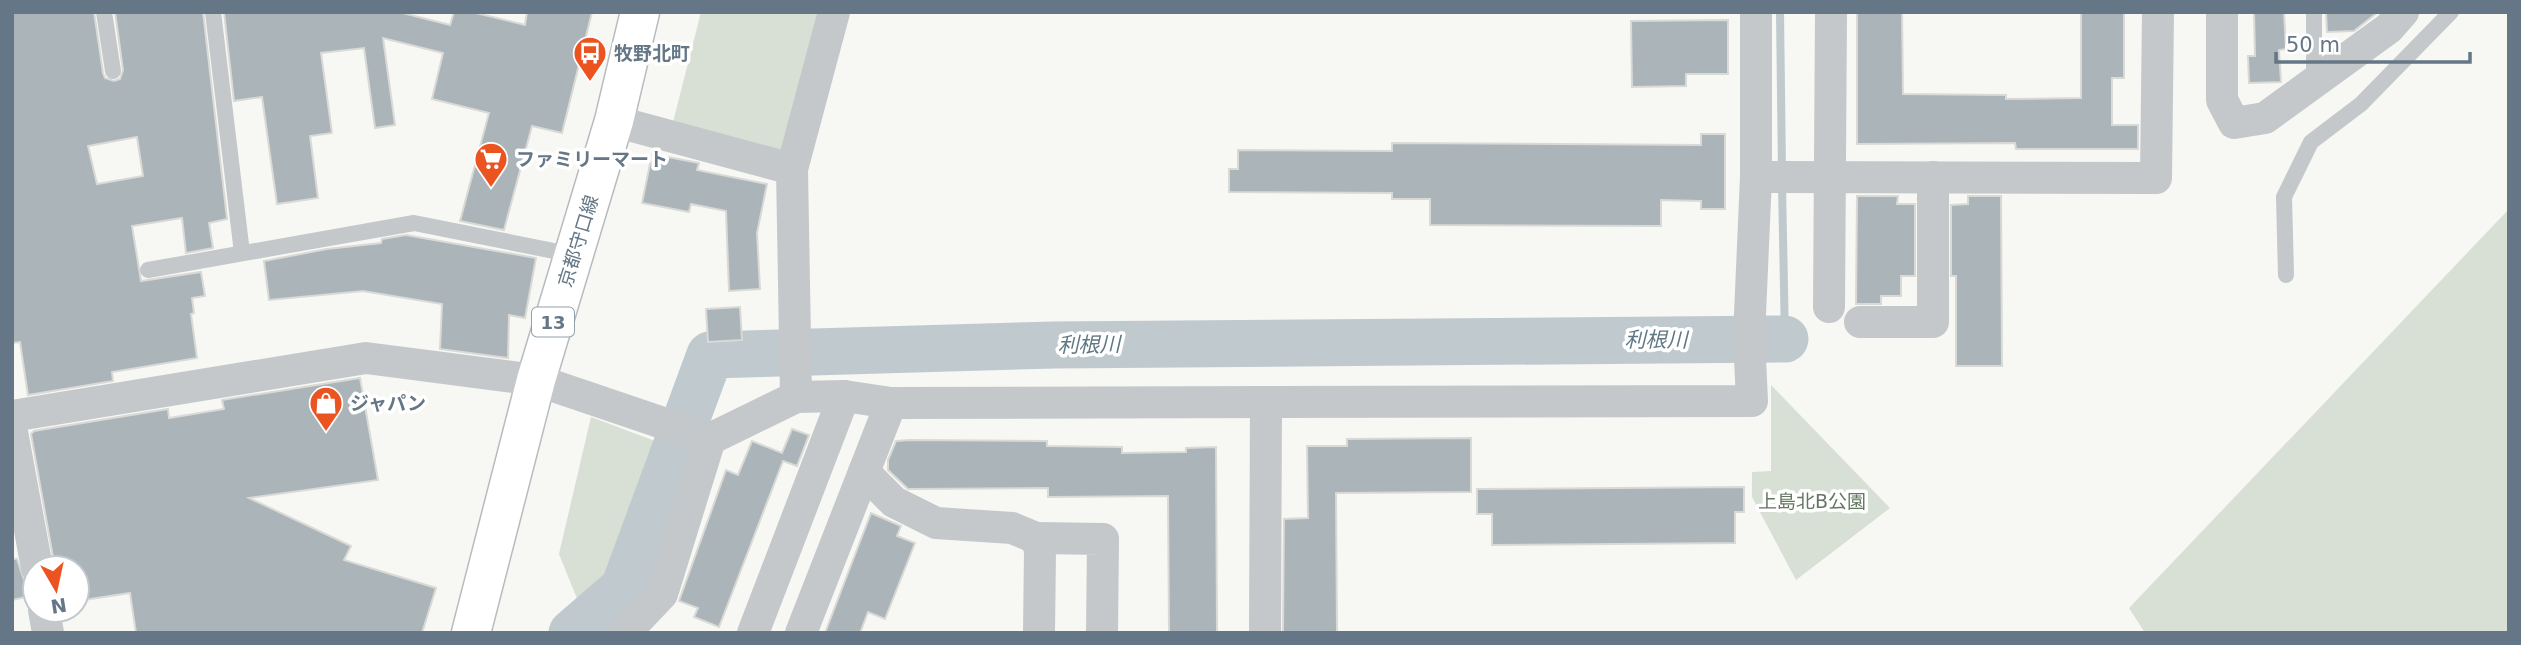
<svg xmlns="http://www.w3.org/2000/svg" width="2521" height="645" font-family="'DejaVu Sans','Noto Sans JP',sans-serif">
<style>
.green{fill:#d8dfd5}
.lines{fill:none;stroke-linecap:round;stroke-linejoin:round}
.stream{stroke:#bfc9ce;stroke-width:8}
.river{stroke:#bfc9ce;stroke-width:47}
.building{fill:#abb4b9;stroke:#d9d9d6;stroke-width:2;fill-rule:evenodd}
.primary-casing{stroke:#b7bbbf;stroke-width:41}
.service{stroke:#c4c8cb;stroke-width:16}
.minor{stroke:#c4c8cb;stroke-width:32}
.primary{stroke:#fff;stroke-width:38}
.labels{text-anchor:middle;dominant-baseline:central;stroke-width:7;stroke-linejoin:round;paint-order:stroke}
.shield{fill:#fff;stroke:#93a0aa;stroke-width:2}
.shield-label{font-size:18px;font-weight:bold;fill:#657786}
.poi-label{font-size:19px;font-weight:bold;fill:#657786;stroke:#fff;text-anchor:start}
.street-label{font-size:19px;fill:#657786;stroke:#fff}
.park-label{font-size:19px;fill:#647860;stroke:#fff}
.water-label{font-size:21px;font-style:italic;fill:#607883;stroke:#fff}
</style>
<rect width="100%" height="100%" fill="#f7f7f4"/>
<!-- green -->
<g class="green">
<polygon points="701,12 822,12 784,157 672,126"/>
<polygon points="2509,209 2509,633 2145,633 2129,608"/>
<polygon points="1771,385 1890,508 1796,580 1752,497 1752,472 1771,471"/>
<polygon points="591,417 663,444 617,575 580,606 559,554"/>
</g>
<g class="lines">
<!-- stream -->
<g class="stream">
<polyline points="1780,12 1782,172"/>
<polyline points="1782,185 1785,339"/>
</g>
<!-- river -->
<polyline class="river" points="572,633 624,588 710,355 1054,345 1785,339"/>
</g>
<!-- building -->
<g class="building">
<path d="M12,12H94L103,73L105,78L114,81L120,79L123,70L115,12H203L227,219L209,223L213,248L186,253L182,218L132,226L141,281L201,272L205,296L192,298L194,313L191,314L197,358L112,372L113,381L28,395L20,342L12,343ZM137,137L143,176L97,184L88,146Z"/>
<polygon points="224,12 399,12 450,25 454,12 472,12 525,25 527,12 592,12 562,133 532,126 504,230 460,221 489,113 432,99 443,53 383,38 395,125 375,128 364,48 321,53 332,133 310,136 318,198 277,204 262,97 234,101"/>
<polygon points="1857,12 1902,12 1903,94 2006,95 2006,99 2081,98 2081,12 2124,12 2124,78 2112,78 2112,125 2138,125 2138,149 2016,149 2015,143 1857,144"/>
<polygon points="2254,12 2284,12 2286,49 2279,50 2281,82 2249,83 2248,56 2255,56"/>
<polygon points="2326,12 2378,12 2354,31 2327,32"/>
<polygon points="1728,20 1728,74 1686,74 1686,86 1632,87 1631,21"/>
<polygon points="1701,134 1725,134 1725,209 1701,209 1701,201 1661,200 1661,226 1430,225 1430,199 1392,199 1392,193 1229,192 1229,169 1238,169 1238,150 1392,151 1392,143 1701,145"/>
<polygon points="652,154 699,163 697,170 767,184 757,233 760,289 729,291 726,211 691,204 689,212 642,203"/>
<polygon points="1857,196 1898,196 1897,204 1915,204 1915,276 1901,276 1901,296 1881,296 1881,304 1856,304"/>
<polygon points="1968,196 2001,196 2002,366 1956,366 1956,276 1951,276 1951,205 1968,204"/>
<polygon points="406,235 536,258 525,318 509,315 508,358 440,349 442,304 363,291 269,300 264,261 327,249 381,243 382,239"/>
<polygon points="740,307 742,340 708,342 706,309"/>
<polygon points="360,378 378,480 249,498 351,546 344,560 436,588 422,633 136,633 130,593 77,601 77,568 55,568 31,434 34,431 168,409 169,418 224,409 222,400"/>
<polygon points="792,429 809,435 797,466 783,461 719,627 694,617 698,608 679,601 726,470 738,475 752,441 782,453"/>
<polygon points="1471,438 1471,492 1336,493 1337,633 1283,633 1284,519 1308,518 1307,446 1347,446 1347,439"/>
<polygon points="910,440 1047,441 1047,446 1122,447 1122,453 1186,452 1186,448 1216,447 1217,633 1169,633 1168,496 1048,497 1048,488 908,489 888,470 888,460 896,441"/>
<polygon points="1744,487 1744,512 1735,512 1735,543 1492,545 1492,514 1477,514 1477,489"/>
<polygon points="871,513 901,526 897,536 915,543 885,619 868,612 860,633 825,633"/>
<polygon points="12,559 17,559 24,580 35,586 35,595 12,600"/>
</g>
<g class="lines">
<defs>
<polyline id="primary" points="471,633 536,380 614,121 640,12"/>
</defs>
<!-- primary casing -->
<use href="#primary" class="primary-casing"/>
<!-- service -->
<g class="service">
<polyline points="104,12 113,71"/>
<polyline points="213,12 242,253"/>
<polyline points="2314,82 2314,12"/>
<polyline points="148,270 414,223 574,255"/>
<polyline points="2286,275 2284,197 2311,142 2361,104 2451,12"/>
</g>
<!-- minor -->
<g class="minor">
<polyline points="2222,12 2222,100 2234,123 2265,118 2389,28 2403,12"/>
<polyline points="614,121 792,169"/>
<polyline points="1756,177 2156,178 2158,12"/>
<polyline points="1829,307 1831,12"/>
<polyline points="1860,322 1933,322 1933,177"/>
<polyline points="796,397 792,169 834,12"/>
<polyline points="12,416 366,358 536,380 710,439 796,397 844,396 891,403 1752,401 1749,337 1756,177 1756,12"/>
<polyline points="12,432 37,568"/>
<polyline points="864,472 894,502 936,523 1012,528 1036,538 1040,550 1039,633"/>
<polyline points="1036,538 1103,539 1102,633"/>
<polyline points="44,610 48,633"/>
<polyline points="625,633 662,594 710,439"/>
<polyline points="753,633 844,396"/>
<polyline points="801,633 891,403"/>
<polyline points="1265,633 1266,402"/>
</g>
<!-- primary -->
<use href="#primary" class="primary"/>
</g>
<!-- icons -->
<defs>
<symbol id="bus-pin" viewBox="-11 -11 22 30"><path d="M0 17L-7.5 6A9.5 9.5 0 1 1 7.5 6Z" fill="#eb5420" stroke="#fff"/><path d="M-5-6H5V4H4V6H2V4H-2V6H-4V4H-5ZM-3.5-4V0h7V-4ZM-3.5 1.2v1.5H-2V1.2ZM2 1.2v1.5H3.5V1.2Z" fill="#fff"/></symbol>
<symbol id="supermarket-pin" viewBox="-11 -11 22 30"><path d="M0 17L-7.5 6A9.5 9.5 0 1 1 7.5 6Z" fill="#eb5420" stroke="#fff"/><path d="M-6-5.5h2.5l.6 2H6L4.5 2H-2.5L-4.4-4H-6ZM-1.5 3.2a1.3 1.3 0 1 0 .1 0ZM3 3.2a1.3 1.3 0 1 0 .1 0Z" fill="#fff"/></symbol>
<symbol id="shop-pin" viewBox="-11 -11 22 30"><path d="M0 17L-7.5 6A9.5 9.5 0 1 1 7.5 6Z" fill="#eb5420" stroke="#fff"/><path d="M-5-2.5h2.3a2.7 3.5 0 0 1 5.4 0H5L5.5 6h-11ZM-1.5-2.5h3a1.5 2.3 0 0 0-3 0Z" fill="#fff"/></symbol>
</defs>
<g fill-rule="evenodd">
<use href="#bus-pin" x="571" y="34" width="38" height="52"/>
<use href="#supermarket-pin" x="472" y="140" width="38" height="52"/>
<use href="#shop-pin" x="307" y="384" width="38" height="52"/>
</g>
<g class="labels">
<!-- shield labels -->
<rect class="shield" x="532" y="307.5" width="42" height="29" rx="5"/>
<g class="shield-label">
<text x="553" y="322">13</text>
</g>
<!-- poi labels -->
<g class="poi-label">
<text x="614" y="53">牧野北町</text>
<text x="516" y="159">ファミリーマート</text>
<text x="350" y="403">ジャパン</text>
</g>
<!-- street labels -->
<g class="street-label">
<text transform="translate(578 241) rotate(-73)">京都守口線</text>
</g>
<!-- park labels -->
<g class="park-label">
<text x="1812" y="501">上島北B公園</text>
</g>
<!-- water labels -->
<g class="water-label">
<text x="1656" y="340">利根川</text>
<text transform="translate(1089 345) rotate(-1)">利根川</text>
</g>
</g>
<!-- border -->
<rect width="2521" height="645" fill="none" stroke="#657786" stroke-width="28"/>
<!-- north arrow -->
<g transform="translate(56 589) rotate(171)"><circle r="33" fill="#ffffff" stroke="#c1c9cf" stroke-width="2"/>
<path d="M0-5L12 26L0 18L-12 26Z" fill="#eb5420"/>
<text y="-10" font-size="19" font-weight="bold" text-anchor="middle" fill="#657786">N</text>
</g>
<!-- scale -->
<path d="M2276 52v10h194v-10" fill="none" stroke="#657786" stroke-width="3.5"/>
<text x="2286" y="52" font-size="21" fill="#657786" stroke="#ffffff" stroke-width="5" paint-order="stroke">50 m</text>
</svg>
